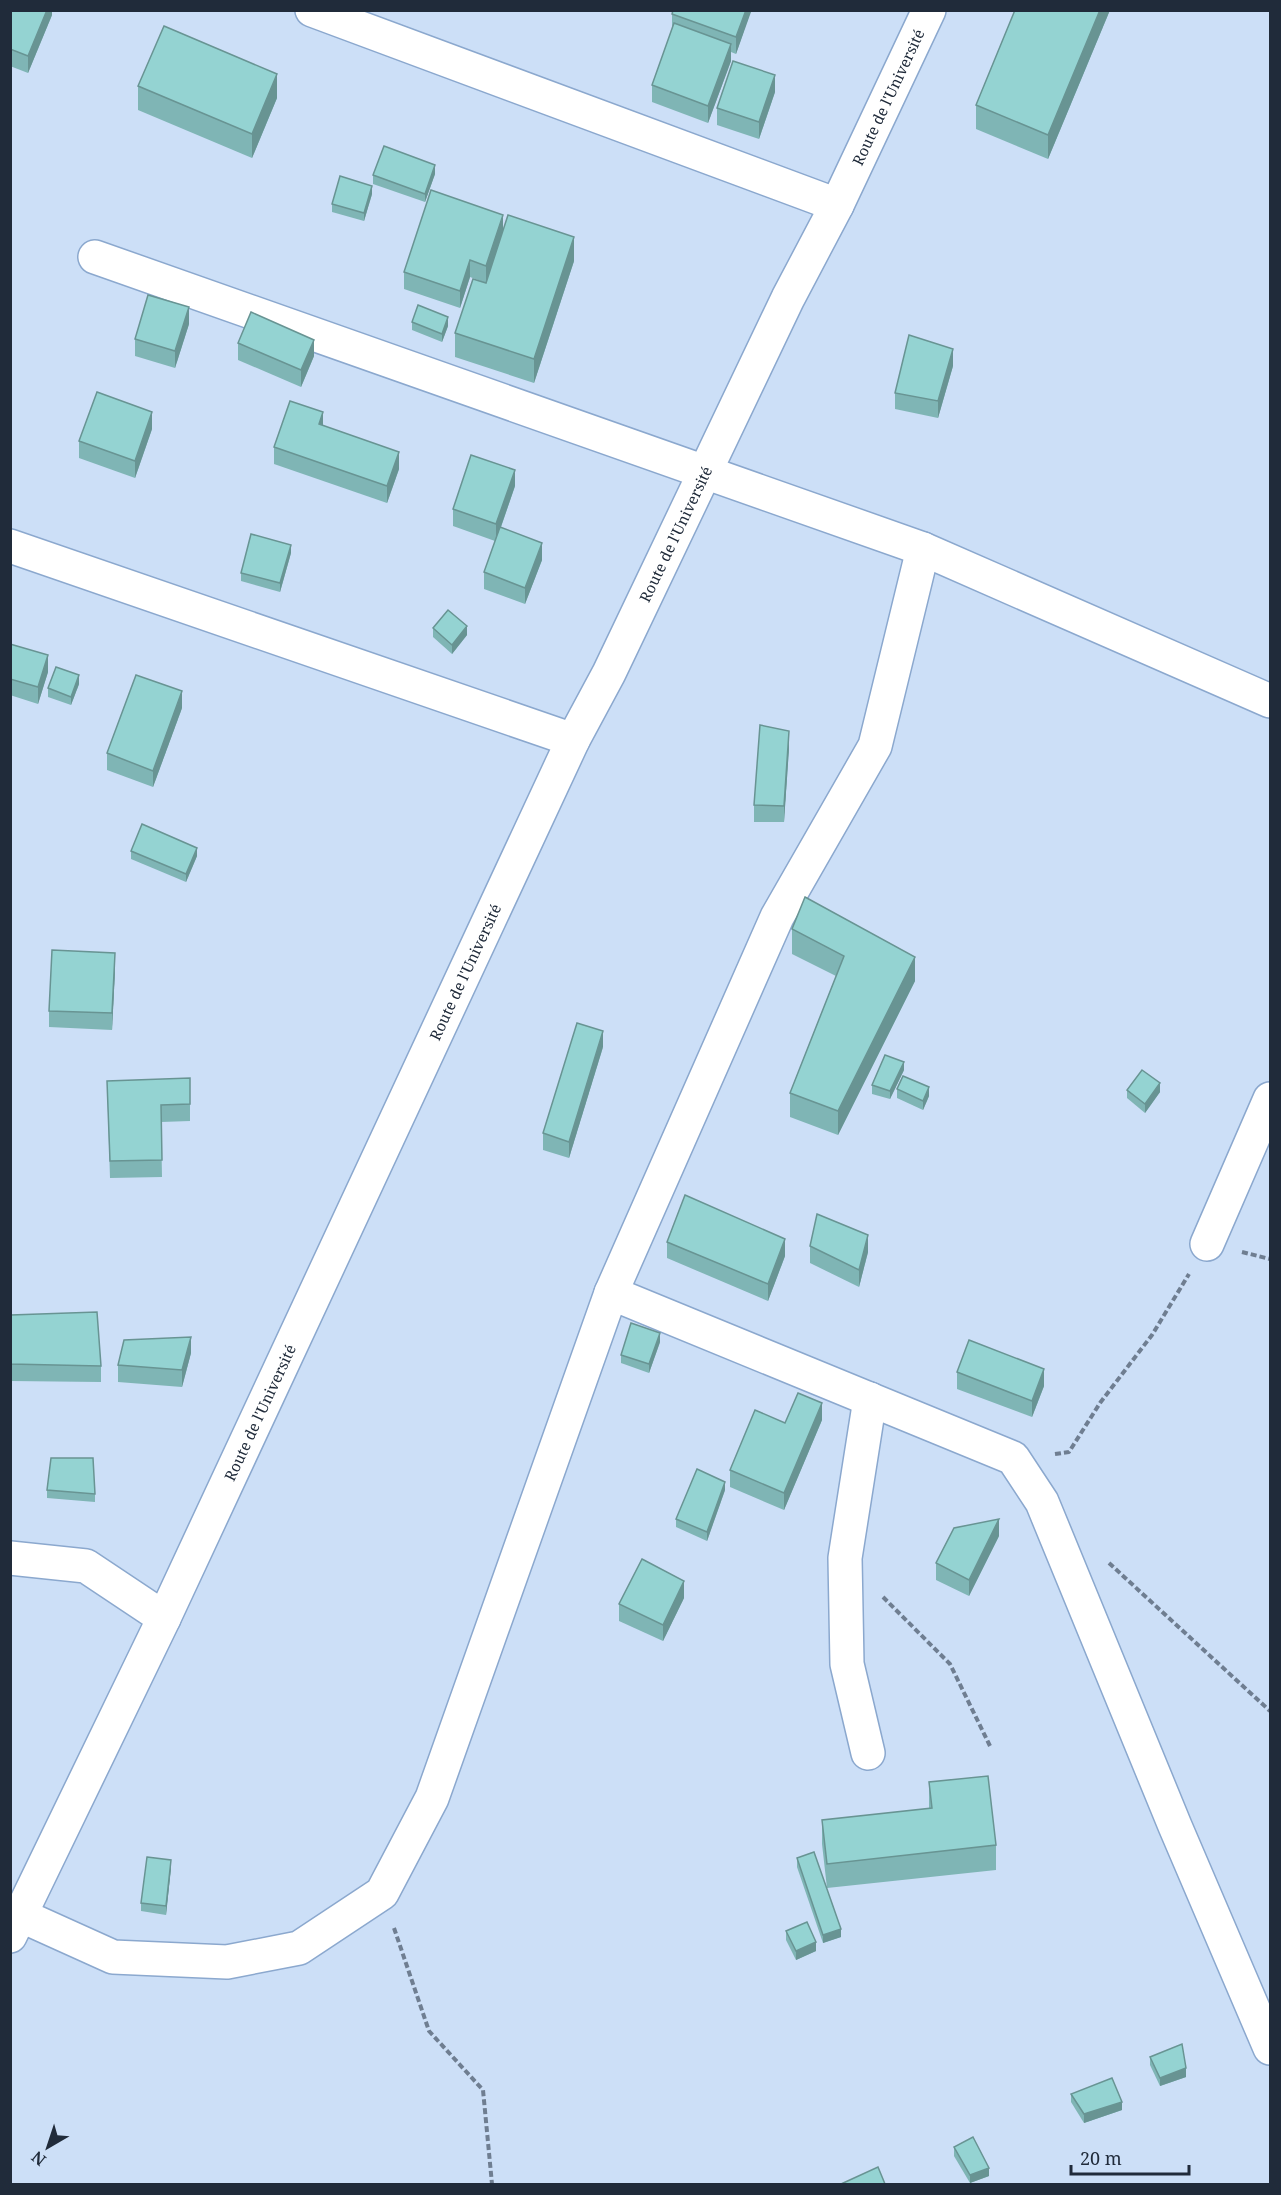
<svg xmlns="http://www.w3.org/2000/svg" width="1281" height="2195" font-family="'Noto Serif',serif">
<style>
.lines{fill:none;stroke-linecap:round;stroke-linejoin:round}
.street-casing{stroke:#8ba8ce;stroke-width:36}
.secondary-casing{stroke:#8ba8ce;stroke-width:36}
.path{stroke:#6f7e91;stroke-width:4;stroke-dasharray:6 3;stroke-linecap:butt}
.street{stroke:#fff;stroke-width:33}
.secondary{stroke:#fff;stroke-width:33}
.wall{fill:#7fb5b5}
.shaded-wall{fill:#689493}
.building{fill:#94d3d2;stroke:#689493;stroke-width:1.5}
.labels{text-anchor:middle;dominant-baseline:central;stroke-width:4.5;stroke-linejoin:round;paint-order:stroke}
.street-label{font-size:15px;fill:#202b3a;stroke:#ccdff7}
</style>
<rect width="100%" height="100%" fill="#ccdff7"/>
<g class="lines">
<defs>
<g id="street">
<polyline points="312,10 837,205"/>
<polyline points="95,257 923,549 1270,701"/>
<polyline points="10,546 573,740"/>
<polyline points="1207,1244 1270,1099"/>
<polyline points="611,1293 1013,1458 1042,1502 1175,1826 1270,2048"/>
<polyline points="10,1558 86,1566 164,1618"/>
<polyline points="868,1753 847,1664 845,1558 870,1399"/>
<polyline points="20,1915 113,1957 227,1962 299,1948 382,1893 432,1798 611,1293 777,917 875,746 923,549"/>
</g>
<g id="secondary">
<path id="s1" d="M10,1936L164,1618L573,740L609,673L788,298L837,205L929,10"/>
</g>
</defs>
<!-- street casing -->
<use href="#street" class="street-casing"/>
<!-- secondary casing -->
<use href="#secondary" class="secondary-casing"/>
<!-- path -->
<g class="path">
<polyline points="1242,1252 1270,1259"/>
<polyline points="1055,1454 1069,1452 1100,1403 1152,1335 1189,1274"/>
<polyline points="1109,1563 1270,1711"/>
<polyline points="883,1597 950,1664 990,1746"/>
<polyline points="394,1928 429,2031 483,2090 492,2184"/>
</g>
<!-- street -->
<use href="#street" class="street"/>
<!-- secondary -->
<use href="#secondary" class="secondary"/>
</g>
<!-- wall -->
<g class="wall">
<polygon points="10,10 52,10 52,15 28,73 10,66"/>
<polygon points="751,10 736,54 731,52 731,61 708,123 652,102 652,85 672,30 672,14"/>
<polygon points="1015,10 1110,10 1048,159 976,129 976,105"/>
<polygon points="138,86 277,98 252,158 138,110"/>
<polygon points="775,92 759,139 717,125 717,108"/>
<polygon points="435,174 425,202 373,184 373,175"/>
<polygon points="372,194 364,221 332,212 332,204"/>
<polygon points="503,215 486,283 470,277 460,308 404,289 404,272"/>
<polygon points="574,261 534,383 455,357 455,333 486,283"/>
<polygon points="412,322 448,326 442,342 412,330"/>
<polygon points="189,324 175,368 135,356 135,339"/>
<polygon points="238,343 314,356 301,387 238,360"/>
<polygon points="953,366 938,418 895,409 895,393"/>
<polygon points="152,429 135,478 79,458 79,441"/>
<polygon points="274,447 399,469 387,503 274,464"/>
<polygon points="515,486 501,527 542,560 525,604 484,589 484,572 495,541 453,526 453,509"/>
<polygon points="291,553 280,592 241,581 241,573"/>
<polygon points="433,628 467,635 452,654 433,637"/>
<polygon points="10,644 48,672 38,704 10,695"/>
<polygon points="79,684 71,705 48,697 48,688"/>
<polygon points="182,708 153,787 107,770 107,753"/>
<polygon points="789,748 784,822 754,822 754,805"/>
<polygon points="131,851 197,856 186,882 131,859"/>
<polygon points="792,929 915,981 838,1135 790,1117 790,1093 836,976 792,954"/>
<polygon points="115,970 112,1030 49,1027 49,1011"/>
<polygon points="603,1047 569,1158 543,1150 543,1133"/>
<polygon points="904,1070 890,1099 872,1094 872,1085"/>
<polygon points="107,1081 190,1104 190,1121 161,1122 162,1177 110,1178"/>
<polygon points="897,1089 929,1096 923,1110 897,1098"/>
<polygon points="1127,1090 1160,1092 1145,1113 1127,1098"/>
<polygon points="667,1242 785,1256 768,1301 667,1258"/>
<polygon points="810,1246 868,1252 859,1287 810,1263"/>
<polygon points="10,1320 101,1366 101,1382 10,1381"/>
<polygon points="660,1342 649,1373 621,1363 621,1355"/>
<polygon points="191,1353 182,1387 118,1382 118,1365"/>
<polygon points="957,1372 1044,1386 1032,1417 957,1389"/>
<polygon points="822,1420 784,1510 730,1487 730,1470 785,1423"/>
<polygon points="47,1490 95,1494 95,1502 47,1498"/>
<polygon points="725,1490 707,1541 676,1527 676,1519"/>
<polygon points="999,1536 969,1596 936,1580 936,1563"/>
<polygon points="684,1598 663,1641 619,1621 619,1604"/>
<polygon points="929,1782 996,1845 996,1870 827,1888 822,1844 822,1820 929,1809"/>
<polygon points="797,1858 841,1937 823,1943 797,1867"/>
<polygon points="171,1868 166,1915 141,1911 141,1903"/>
<polygon points="786,1931 816,1951 796,1960 786,1940"/>
<polygon points="1150,2057 1186,2077 1160,2086 1150,2065"/>
<polygon points="1071,2094 1122,2110 1084,2123 1071,2102"/>
<polygon points="954,2147 989,2176 970,2183 954,2156"/>
</g>
<!-- shaded-wall -->
<g class="shaded-wall">
<polygon points="47,10 52,10 52,15 28,73 28,56"/>
<polygon points="746,10 751,10 751,12 736,54 736,37"/>
<polygon points="1100,10 1110,10 1048,159 1048,135"/>
<polygon points="731,44 731,61 708,123 708,106"/>
<polygon points="277,74 277,98 252,158 252,134"/>
<polygon points="775,75 775,92 759,139 759,122"/>
<polygon points="435,165 435,174 425,202 425,194"/>
<polygon points="372,186 372,194 364,221 364,213"/>
<polygon points="503,215 503,231 486,283 486,266"/>
<polygon points="574,237 574,261 534,383 534,359"/>
<polygon points="470,260 470,277 460,308 460,291"/>
<polygon points="189,307 189,324 175,368 175,351"/>
<polygon points="448,317 448,326 442,342 442,334"/>
<polygon points="314,340 314,356 301,387 301,370"/>
<polygon points="953,349 953,366 938,418 938,401"/>
<polygon points="152,412 152,429 135,478 135,461"/>
<polygon points="323,412 323,429 319,424"/>
<polygon points="399,452 399,469 387,503 387,486"/>
<polygon points="515,470 515,486 496,541 496,524"/>
<polygon points="542,543 542,560 525,604 525,588"/>
<polygon points="291,545 291,553 280,592 280,583"/>
<polygon points="467,626 467,635 452,654 452,645"/>
<polygon points="48,655 48,672 38,704 38,687"/>
<polygon points="79,675 79,684 71,705 71,697"/>
<polygon points="182,691 182,708 153,787 153,771"/>
<polygon points="789,731 789,748 784,822 784,806"/>
<polygon points="197,848 197,856 186,882 186,874"/>
<polygon points="115,953 115,970 112,1030 112,1013"/>
<polygon points="915,957 915,981 838,1135 838,1111"/>
<polygon points="603,1031 603,1047 569,1158 569,1142"/>
<polygon points="904,1062 904,1070 890,1099 890,1091"/>
<polygon points="1160,1083 1160,1092 1145,1113 1145,1104"/>
<polygon points="929,1087 929,1096 923,1110 923,1101"/>
<polygon points="868,1235 868,1252 859,1287 859,1270"/>
<polygon points="785,1239 785,1256 768,1301 768,1284"/>
<polygon points="660,1333 660,1342 649,1373 649,1364"/>
<polygon points="191,1337 191,1353 182,1387 182,1370"/>
<polygon points="1044,1369 1044,1386 1032,1417 1032,1401"/>
<polygon points="822,1403 822,1420 784,1510 784,1493"/>
<polygon points="725,1482 725,1490 707,1541 707,1532"/>
<polygon points="999,1519 999,1536 969,1596 969,1580"/>
<polygon points="684,1581 684,1598 663,1641 663,1625"/>
<polygon points="171,1860 171,1868 166,1915 166,1906"/>
<polygon points="841,1929 841,1937 823,1943 823,1935"/>
<polygon points="816,1942 816,1951 796,1960 796,1951"/>
<polygon points="1186,2068 1186,2077 1160,2086 1160,2078"/>
<polygon points="1122,2102 1122,2110 1084,2123 1084,2114"/>
<polygon points="989,2168 989,2176 970,2183 970,2175"/>
</g>
<!-- building -->
<g class="building">
<polygon points="10,10 47,10 28,56 10,49"/>
<polygon points="673,10 746,10 736,37 672,14"/>
<polygon points="1015,10 1100,10 1048,135 976,105"/>
<polygon points="674,23 731,44 708,106 652,85"/>
<polygon points="164,26 277,74 252,134 138,86"/>
<polygon points="733,61 775,75 759,122 717,108"/>
<polygon points="384,146 435,165 425,194 373,175"/>
<polygon points="340,176 372,186 364,213 332,204"/>
<polygon points="431,190 503,215 486,266 470,260 460,291 404,272"/>
<polygon points="508,215 574,237 534,359 455,333 473,279 486,283"/>
<polygon points="148,295 189,307 175,351 135,339"/>
<polygon points="418,305 448,317 442,334 412,322"/>
<polygon points="251,312 314,340 301,370 238,343"/>
<polygon points="909,335 953,349 938,401 895,393"/>
<polygon points="97,392 152,412 135,461 79,441"/>
<polygon points="290,401 323,412 319,424 399,452 387,486 274,447"/>
<polygon points="471,455 515,470 496,524 453,509"/>
<polygon points="500,527 542,543 525,588 484,572"/>
<polygon points="251,534 291,545 280,583 241,573"/>
<polygon points="448,610 467,626 452,645 433,628"/>
<polygon points="10,644 48,655 38,687 10,679"/>
<polygon points="56,667 79,675 71,697 48,688"/>
<polygon points="136,675 182,691 153,771 107,753"/>
<polygon points="760,725 789,731 784,806 754,805"/>
<polygon points="142,824 197,848 186,874 131,851"/>
<polygon points="805,897 915,957 838,1111 790,1093 844,956 792,929"/>
<polygon points="52,950 115,953 112,1013 49,1011"/>
<polygon points="577,1023 603,1031 569,1142 543,1133"/>
<polygon points="885,1055 904,1062 890,1091 872,1085"/>
<polygon points="1142,1070 1160,1083 1145,1104 1127,1090"/>
<polygon points="903,1076 929,1087 923,1101 897,1089"/>
<polygon points="190,1078 190,1104 161,1105 162,1160 110,1161 107,1081"/>
<polygon points="685,1195 785,1239 768,1284 667,1242"/>
<polygon points="817,1214 868,1235 859,1270 810,1246"/>
<polygon points="97,1312 101,1366 10,1364 11,1315"/>
<polygon points="631,1323 660,1333 649,1364 621,1355"/>
<polygon points="191,1337 182,1370 118,1365 124,1340"/>
<polygon points="969,1340 1044,1369 1032,1401 957,1372"/>
<polygon points="798,1393 822,1403 784,1493 730,1470 755,1410 785,1423"/>
<polygon points="51,1458 93,1458 95,1494 47,1490"/>
<polygon points="697,1469 725,1482 707,1532 676,1519"/>
<polygon points="999,1519 969,1580 936,1563 954,1528"/>
<polygon points="642,1559 684,1581 663,1625 619,1604"/>
<polygon points="988,1776 996,1845 827,1864 822,1820 932,1808 929,1782"/>
<polygon points="814,1852 841,1929 823,1935 797,1858"/>
<polygon points="147,1857 171,1860 166,1906 141,1903"/>
<polygon points="807,1922 816,1942 796,1951 786,1931"/>
<polygon points="1182,2044 1186,2068 1160,2078 1150,2057"/>
<polygon points="1112,2078 1122,2102 1084,2114 1071,2094"/>
<polygon points="973,2137 989,2168 970,2175 954,2147"/>
<polygon points="878,2167 885,2184 841,2184"/>
</g>
<g class="labels">
<!-- street labels -->
<g class="street-label">
<text stroke="none"><textPath href="#s1" startOffset="2038">Route de l'Université</textPath></text>
<text stroke="none"><textPath href="#s1" startOffset="1552">Route de l'Université</textPath></text>
<text stroke="none"><textPath href="#s1" startOffset="1066">Route de l'Université</textPath></text>
<text stroke="none"><textPath href="#s1" startOffset="580">Route de l'Université</textPath></text>
</g>
</g>
<!-- border -->
<rect width="1281" height="2195" fill="none" stroke="#202b3a" stroke-width="24"/>
<!-- north arrow -->
<g transform="translate(48 2147) rotate(219)" stroke="#ccdff7" stroke-width="4.5" paint-order="stroke">
<path d="M0-4.5L10 22L0 15L-10 22Z" fill="#202b3a"/>
<text y="-9" font-size="16" font-weight="bold" text-anchor="middle" fill="#202b3a">N</text>
</g>
<!-- scale -->
<path d="M1071 2165v9h118v-9" fill="none" stroke="#202b3a" stroke-width="3"/>
<text x="1080" y="2165" font-size="18" fill="#202b3a" stroke="#ccdff7" stroke-width="4.5" paint-order="stroke">20 m</text>
</svg>
